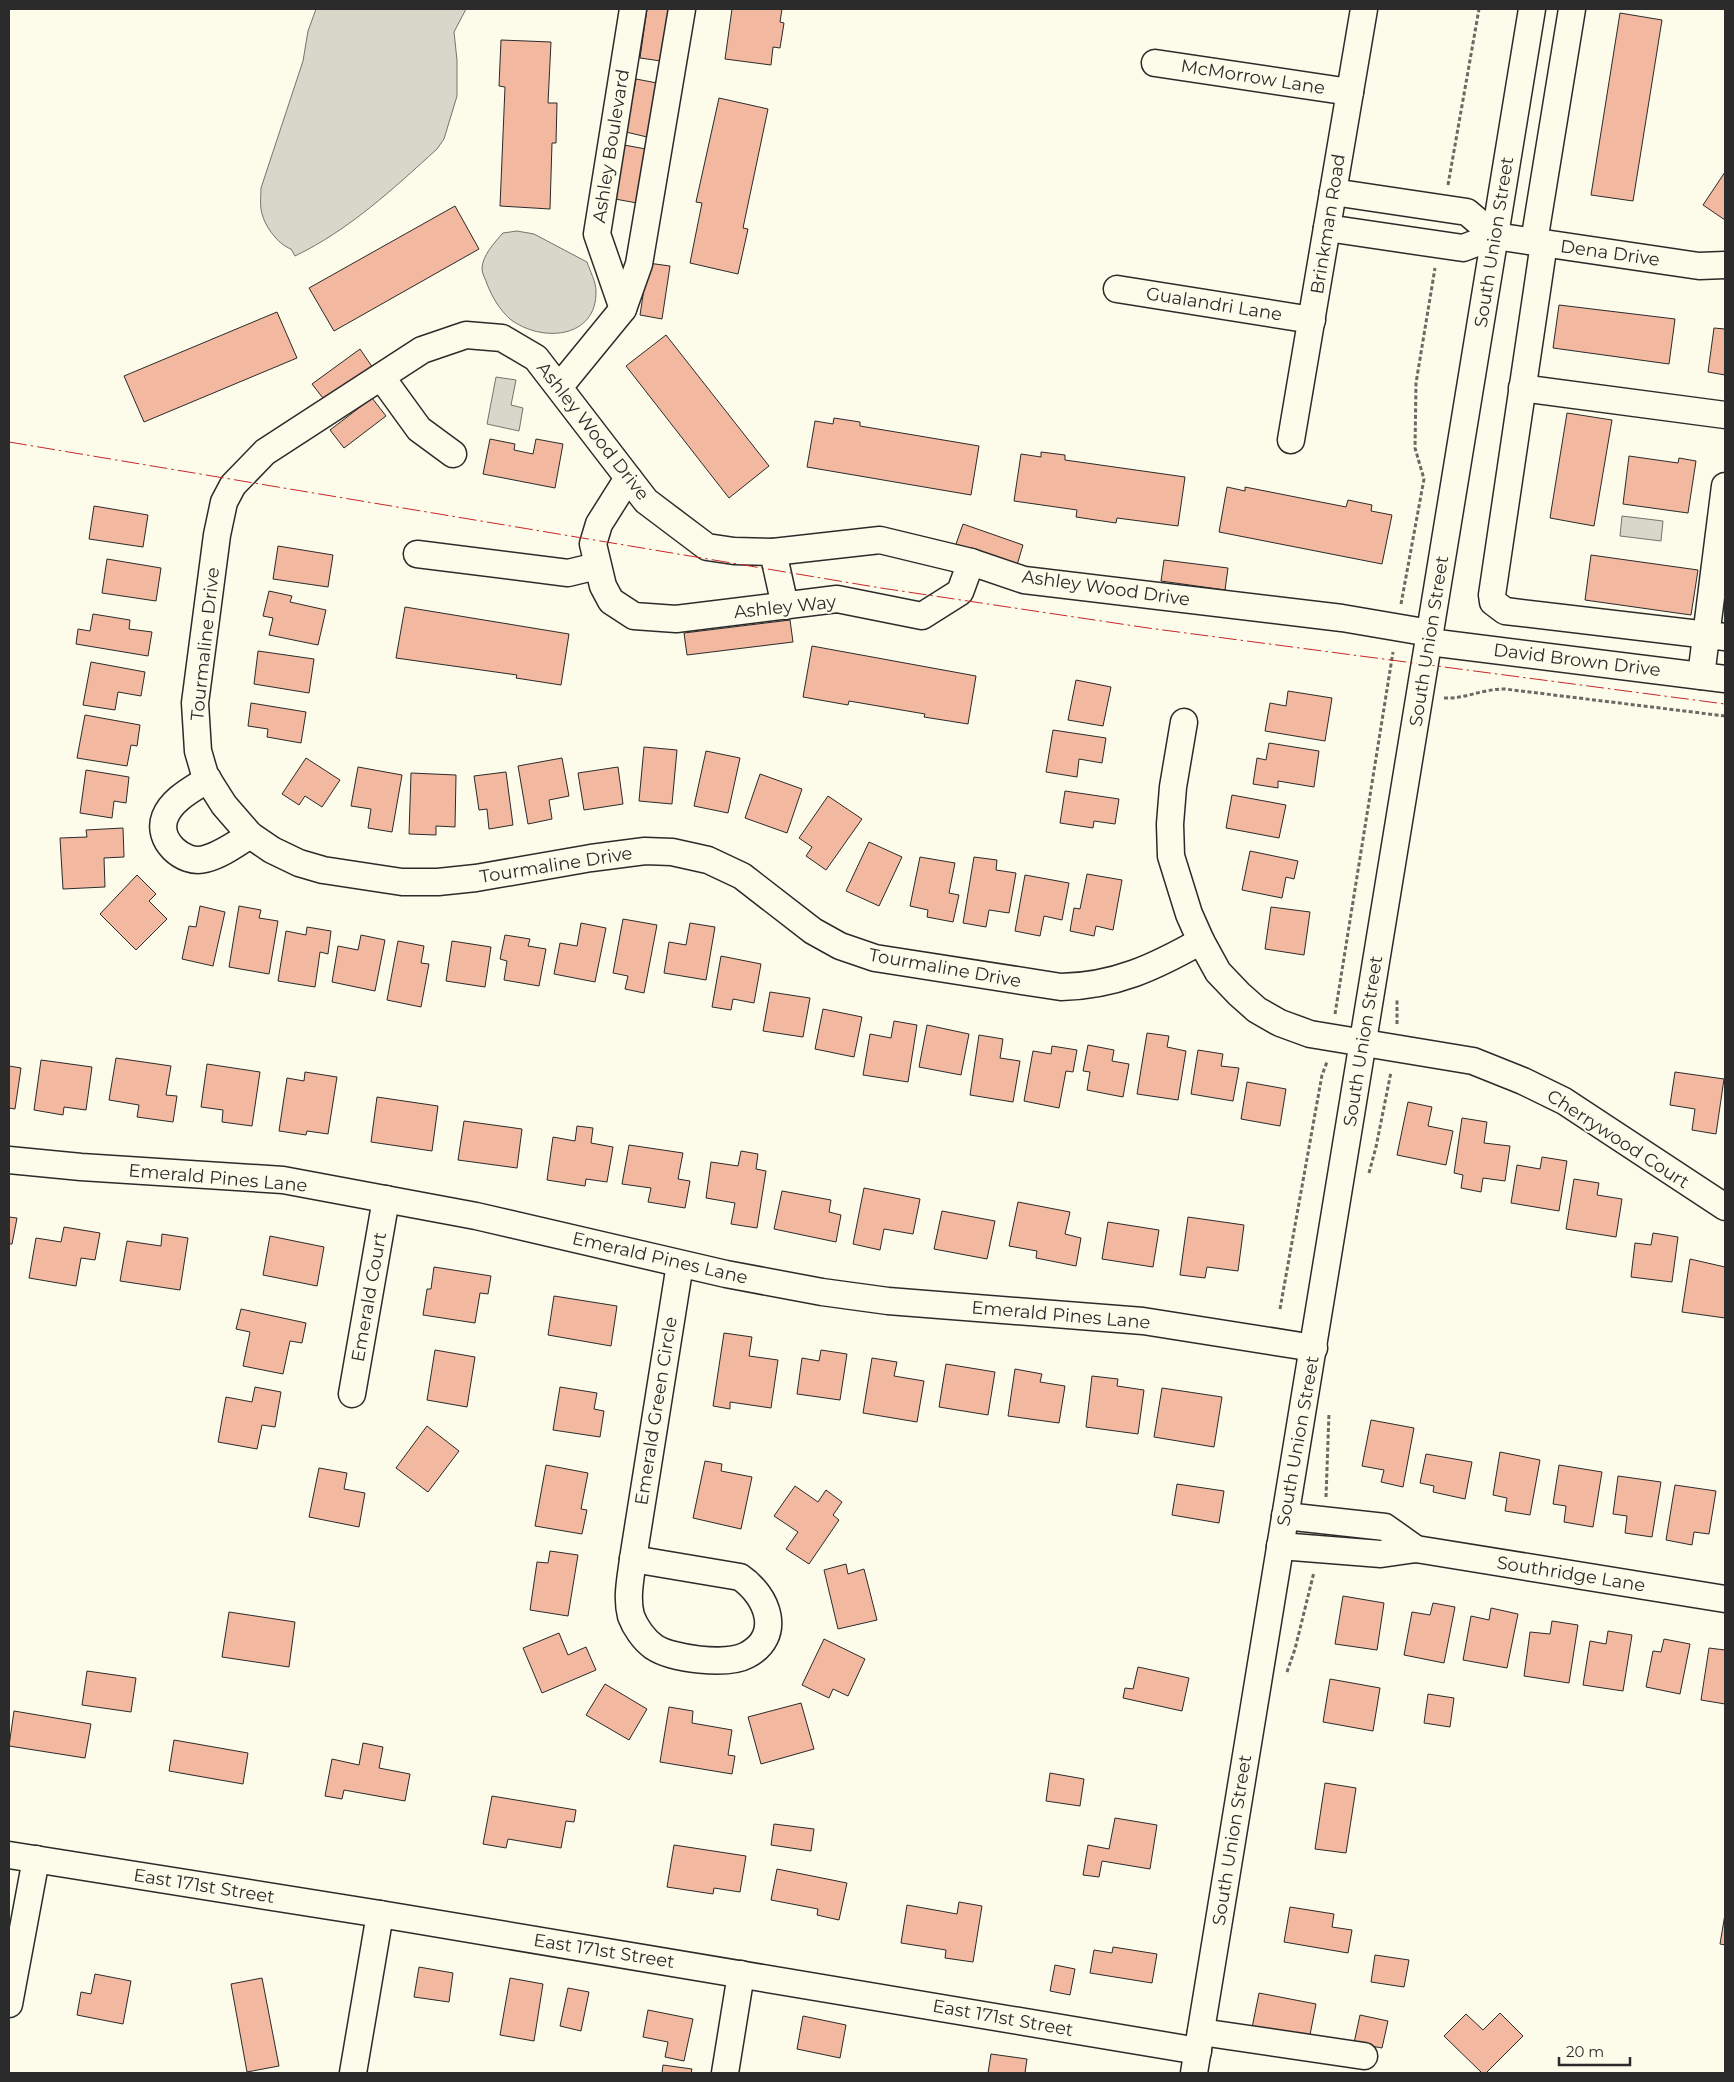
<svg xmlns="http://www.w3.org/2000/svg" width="1734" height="2082" font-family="Montserrat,sans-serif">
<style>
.water{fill:#d8d7c9;stroke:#74746e}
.building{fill:#f2b8a0;stroke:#2b2b2b}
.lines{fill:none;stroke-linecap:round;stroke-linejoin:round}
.minor-casing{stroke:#2b2b2b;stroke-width:29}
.path{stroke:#6a6964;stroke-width:3;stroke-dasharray:4 2.5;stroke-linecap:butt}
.minor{stroke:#fdfbea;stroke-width:26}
.power{stroke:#c62828;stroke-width:1;stroke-dasharray:18 4 2.5 4;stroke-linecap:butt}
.labels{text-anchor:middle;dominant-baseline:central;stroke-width:4;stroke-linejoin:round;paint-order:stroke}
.street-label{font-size:18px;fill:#2b2b2b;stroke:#fdfbea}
</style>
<rect width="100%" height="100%" fill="#fdfbea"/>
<!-- water -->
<g class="water">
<path d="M316,9H466L454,32L457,60V96L444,139L437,149C393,189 349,230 295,256L291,249C277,244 263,224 261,209C260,202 261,195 261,188L303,61L308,31Z"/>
<path d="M517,231L534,234L587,262C590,271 596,282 596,291C597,339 541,343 510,319C500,310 492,297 487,284C486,280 482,274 482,269C482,256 494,243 503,233Z"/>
<polygon points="496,377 516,380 511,405 523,408 519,431 487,424"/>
<polygon points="1622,516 1663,521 1661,541 1620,536"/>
</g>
<!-- building -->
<g class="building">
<polygon points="647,9 669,9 661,61 640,58"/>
<polygon points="732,9 782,9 780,22 784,23 780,48 773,47 771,65 725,59"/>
<polygon points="1620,13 1662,20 1633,201 1591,195"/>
<polygon points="501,40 551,42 548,103 557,103 556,143 552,143 550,209 500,206 505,87 499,86"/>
<polygon points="636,79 657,83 647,137 626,132"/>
<polygon points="719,98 768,109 743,228 748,229 738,274 690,263 702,203 696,202"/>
<polygon points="624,145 646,149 637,203 615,199"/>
<polygon points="1725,172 1725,220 1703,205"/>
<polygon points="455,206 479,249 334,331 309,288"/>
<polygon points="648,263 670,266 662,319 640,315"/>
<polygon points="1559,305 1675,319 1669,364 1553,348"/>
<polygon points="277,312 297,358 144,422 124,376"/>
<polygon points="1714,328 1725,329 1725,375 1708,372"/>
<polygon points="666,335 769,466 729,498 626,366"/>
<polygon points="360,349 373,368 326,402 312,384"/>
<polygon points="372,398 386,416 344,448 330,430"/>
<polygon points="1567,413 1612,420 1594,526 1550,518"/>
<polygon points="834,418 860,422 860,426 979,446 971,495 807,467 815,421 833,424"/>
<polygon points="490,439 515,444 514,450 533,454 536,439 563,444 555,488 483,474"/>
<polygon points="1041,452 1065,455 1065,460 1185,477 1178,526 1117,518 1116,523 1076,517 1077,510 1014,501 1021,454 1041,457"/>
<polygon points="1629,456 1678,463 1679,458 1696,461 1688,513 1623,504"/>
<polygon points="1227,487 1245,491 1245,487 1346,507 1348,500 1372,505 1371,511 1392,515 1382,564 1219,532"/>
<polygon points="94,506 148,515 143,547 89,539"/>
<polygon points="963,524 1023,545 1017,565 956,544"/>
<polygon points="278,546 333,555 328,587 273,579"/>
<polygon points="1591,555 1698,570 1691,615 1585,600"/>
<polygon points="107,559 161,568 156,601 102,593"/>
<polygon points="1164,560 1228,568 1225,590 1161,581"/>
<polygon points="269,591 292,596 290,602 326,610 318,645 269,635 273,618 263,616"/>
<polygon points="405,607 569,634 561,685 516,678 517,675 396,658"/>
<polygon points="93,614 130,620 129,629 152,632 148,656 76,644 78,629 90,631"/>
<polygon points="790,620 793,642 687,655 684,633"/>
<polygon points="812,646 976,676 968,724 924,717 925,714 849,701 848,705 803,697"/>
<polygon points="258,651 314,659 309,693 254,684"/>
<polygon points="91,662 145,672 141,696 118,692 115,710 83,705"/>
<polygon points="1076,680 1111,687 1103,726 1068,720"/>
<polygon points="1288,691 1332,698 1325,741 1265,731 1270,703 1286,706"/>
<polygon points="251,703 306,712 301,743 267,737 268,729 248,726"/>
<polygon points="85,715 140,725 137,746 131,745 127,766 77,758"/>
<polygon points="1053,730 1106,738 1102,763 1079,759 1077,777 1046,772"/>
<polygon points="1269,743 1319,751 1314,787 1278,781 1278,788 1253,784 1257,758 1266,760"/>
<polygon points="644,747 677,750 672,804 639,801"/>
<polygon points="706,751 740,758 728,813 694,806"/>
<polygon points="306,758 340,780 322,807 305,796 299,805 282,794"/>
<polygon points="562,758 569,796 549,800 552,819 528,824 518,766"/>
<polygon points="358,767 402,775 392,832 368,828 371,809 351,806"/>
<polygon points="618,767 623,804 584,810 578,773"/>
<polygon points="86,770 129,777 126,803 114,801 112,818 80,813"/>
<polygon points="506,772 513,825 489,829 487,809 479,810 474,776"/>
<polygon points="411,773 456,775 455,827 436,826 436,835 409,834"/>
<polygon points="760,774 802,789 787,833 745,818"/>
<polygon points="1065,791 1119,799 1115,824 1094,821 1093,828 1060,823"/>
<polygon points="1232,795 1286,805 1279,838 1226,828"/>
<polygon points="828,796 862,819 826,870 806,856 812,847 799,838"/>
<polygon points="123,828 124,857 104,858 105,887 63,889 60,838 87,837 86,830"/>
<polygon points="869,842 902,857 879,906 846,891"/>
<polygon points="1250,851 1298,861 1294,879 1286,877 1282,898 1242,890"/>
<polygon points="920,857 955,863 949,893 959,895 953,922 927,917 928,910 910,906"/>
<polygon points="974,857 997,860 996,870 1016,873 1009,913 989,910 986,927 963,923"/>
<polygon points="1087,874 1122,880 1113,930 1096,926 1094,936 1070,931 1074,908 1080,909"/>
<polygon points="137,875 156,894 149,901 167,919 136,950 100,914"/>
<polygon points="1025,875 1069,883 1062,920 1044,916 1040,936 1015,931"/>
<polygon points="200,906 225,912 213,966 182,959 189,926 196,927"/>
<polygon points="239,906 261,910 259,918 278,921 269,974 229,967"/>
<polygon points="1271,907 1310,912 1304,955 1265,949"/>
<polygon points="623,919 657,925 644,993 625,989 628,976 613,973"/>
<polygon points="581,923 606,928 595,982 554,974 560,943 577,946"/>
<polygon points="690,923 715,927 706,980 664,973 669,942 686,945"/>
<polygon points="307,927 331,931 328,954 320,952 315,987 278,981 286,931 306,935"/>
<polygon points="361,935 385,940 375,991 332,982 338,946 358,950"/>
<polygon points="505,935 530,939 528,946 546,949 539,986 504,980 507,961 500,959"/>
<polygon points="398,941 424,946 421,963 429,964 421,1007 387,1000"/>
<polygon points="452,941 491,947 485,987 446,981"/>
<polygon points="721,956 761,964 754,1003 733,999 731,1010 712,1007"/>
<polygon points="770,992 810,998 803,1037 763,1031"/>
<polygon points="823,1009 862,1017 854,1057 815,1049"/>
<polygon points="894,1021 917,1025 908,1082 863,1075 870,1034 891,1038"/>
<polygon points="927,1025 969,1034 961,1075 919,1067"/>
<polygon points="1147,1033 1169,1036 1167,1047 1186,1051 1178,1100 1137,1094"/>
<polygon points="979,1035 1003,1039 1000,1058 1020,1061 1013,1102 970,1095"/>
<polygon points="1088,1045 1114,1050 1112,1061 1129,1064 1123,1097 1087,1090 1090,1072 1083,1071"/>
<polygon points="1052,1046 1077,1050 1073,1072 1066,1071 1059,1108 1024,1101 1033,1051 1051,1054"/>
<polygon points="1198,1050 1223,1054 1221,1066 1239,1068 1233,1101 1191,1094"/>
<polygon points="116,1058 171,1066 166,1095 177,1096 173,1122 137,1117 139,1105 109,1100"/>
<polygon points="41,1060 92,1067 86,1110 64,1107 63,1115 34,1110"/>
<polygon points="207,1064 260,1072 252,1126 222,1122 223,1110 201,1107"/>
<polygon points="9,1066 21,1068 15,1109 9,1108"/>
<polygon points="305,1072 337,1077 328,1134 307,1131 306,1135 279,1131 287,1078 304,1081"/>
<polygon points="1675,1072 1724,1079 1716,1134 1692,1130 1695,1109 1670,1105"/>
<polygon points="1247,1082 1286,1089 1280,1126 1241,1119"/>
<polygon points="377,1097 438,1106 432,1151 371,1142"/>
<polygon points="1408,1102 1432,1107 1428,1126 1453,1131 1446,1165 1397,1155"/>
<polygon points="1462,1118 1487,1122 1484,1143 1510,1146 1505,1181 1483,1178 1481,1192 1461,1188 1463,1175 1454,1173"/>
<polygon points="464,1121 522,1129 517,1168 458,1160"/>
<polygon points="577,1126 593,1128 591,1143 613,1147 607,1182 586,1179 585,1186 547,1180 553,1137 575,1141"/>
<polygon points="629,1145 683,1153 678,1179 690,1181 685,1208 648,1202 651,1188 622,1184"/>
<polygon points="741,1151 758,1154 756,1169 766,1171 757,1228 731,1224 735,1203 706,1198 711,1162 738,1166"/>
<polygon points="1542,1157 1567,1161 1559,1211 1511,1203 1517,1165 1540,1169"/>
<polygon points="1574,1179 1599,1183 1597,1195 1622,1199 1616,1237 1566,1229"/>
<polygon points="864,1188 920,1199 913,1234 884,1229 880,1250 853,1244"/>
<polygon points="782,1191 831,1200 829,1212 841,1215 836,1242 774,1229"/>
<polygon points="1018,1202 1070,1212 1065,1234 1081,1238 1076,1266 1036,1258 1037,1251 1009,1246"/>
<polygon points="942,1211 995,1221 987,1259 934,1249"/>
<polygon points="9,1217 17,1218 12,1244 9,1244"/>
<polygon points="1188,1217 1244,1225 1238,1271 1207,1267 1205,1278 1180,1275"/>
<polygon points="1108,1222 1159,1230 1153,1267 1102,1259"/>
<polygon points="64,1227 100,1233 95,1260 81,1258 76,1286 29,1278 36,1238 61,1242"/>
<polygon points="1653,1233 1678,1237 1672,1282 1631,1277 1635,1243 1651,1245"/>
<polygon points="162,1234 188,1238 180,1290 120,1281 127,1241 161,1246"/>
<polygon points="270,1236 324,1247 317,1286 263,1275"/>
<polygon points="1690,1259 1725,1267 1725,1318 1682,1312"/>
<polygon points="434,1267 491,1276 488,1294 480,1293 475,1323 423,1315 427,1289 431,1289"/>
<polygon points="554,1296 617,1306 611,1346 548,1335"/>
<polygon points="241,1309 306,1323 302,1343 290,1341 283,1374 243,1366 250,1332 236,1329"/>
<polygon points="724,1333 752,1337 749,1356 778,1360 771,1408 730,1402 730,1409 713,1406"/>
<polygon points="435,1350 475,1357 467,1407 427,1400"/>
<polygon points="821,1350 847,1354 840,1400 797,1394 802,1358 819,1361"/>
<polygon points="872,1358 897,1362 894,1376 924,1381 917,1422 863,1413"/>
<polygon points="946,1364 995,1372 988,1415 939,1407"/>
<polygon points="1015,1369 1042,1374 1040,1382 1065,1386 1059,1423 1008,1416"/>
<polygon points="1092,1376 1118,1379 1117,1386 1144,1390 1138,1434 1086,1427"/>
<polygon points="255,1387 281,1392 275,1427 262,1425 257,1449 218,1442 226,1397 252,1402"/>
<polygon points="560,1387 597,1393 594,1409 604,1411 600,1437 553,1430"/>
<polygon points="1162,1388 1222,1397 1214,1447 1154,1437"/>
<polygon points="1371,1420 1414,1428 1403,1487 1381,1482 1384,1470 1362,1466"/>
<polygon points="427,1426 459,1451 428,1492 396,1468"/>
<polygon points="1500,1452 1540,1460 1530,1515 1505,1511 1507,1498 1493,1495"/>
<polygon points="1426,1454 1472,1462 1465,1499 1433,1492 1434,1486 1420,1483"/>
<polygon points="705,1461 722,1464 721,1471 752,1477 741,1529 693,1518"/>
<polygon points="546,1465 588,1473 581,1509 587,1510 582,1534 535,1526"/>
<polygon points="1559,1465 1602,1472 1593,1527 1564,1522 1566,1506 1553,1504"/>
<polygon points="319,1468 347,1473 344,1489 365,1493 359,1527 309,1517"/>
<polygon points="1618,1476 1661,1482 1652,1537 1625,1533 1627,1516 1613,1514"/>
<polygon points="1177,1484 1224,1491 1219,1523 1172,1515"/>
<polygon points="1675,1485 1716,1491 1709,1534 1694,1532 1692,1545 1666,1540"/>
<polygon points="795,1486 818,1502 826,1490 842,1502 833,1515 839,1520 809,1564 786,1549 798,1532 774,1516"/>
<polygon points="550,1551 578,1555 568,1616 530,1610 537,1562 548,1563"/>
<polygon points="846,1564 848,1574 864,1569 877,1620 838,1629 824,1570"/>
<polygon points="1343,1596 1384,1603 1377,1650 1335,1644"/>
<polygon points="1433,1603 1455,1607 1444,1663 1404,1655 1412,1612 1430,1615"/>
<polygon points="1491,1608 1518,1614 1507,1668 1463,1660 1471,1616 1489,1620"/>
<polygon points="229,1612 295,1622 289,1667 222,1657"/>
<polygon points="1552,1621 1578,1625 1569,1683 1524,1676 1530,1632 1550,1634"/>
<polygon points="1608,1631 1632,1635 1623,1691 1583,1685 1590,1641 1606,1644"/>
<polygon points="559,1633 568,1655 586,1647 596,1670 542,1693 523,1648"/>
<polygon points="824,1639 865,1659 848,1696 833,1689 829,1698 802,1685"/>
<polygon points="1664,1639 1690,1644 1680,1694 1646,1687 1653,1651 1661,1652"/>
<polygon points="1709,1648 1725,1650 1725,1704 1701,1700"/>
<polygon points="1138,1667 1189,1678 1182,1711 1123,1698 1125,1688 1133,1689"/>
<polygon points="87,1671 136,1678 131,1712 82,1705"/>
<polygon points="1330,1679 1380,1688 1373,1731 1323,1722"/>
<polygon points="605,1684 647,1709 629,1740 586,1715"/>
<polygon points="1428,1694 1454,1698 1450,1727 1424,1723"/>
<polygon points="801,1703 814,1749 761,1764 748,1717"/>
<polygon points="669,1707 693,1711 692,1723 732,1730 728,1755 735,1756 732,1774 660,1762"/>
<polygon points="14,1711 91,1724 85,1758 9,1746"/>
<polygon points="174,1740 248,1753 243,1784 169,1771"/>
<polygon points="363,1743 383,1747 379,1768 410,1774 405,1801 344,1790 342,1799 325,1796 332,1759 359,1765"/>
<polygon points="1050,1773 1084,1779 1080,1806 1046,1801"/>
<polygon points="1325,1783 1356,1788 1346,1853 1315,1849"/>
<polygon points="492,1796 576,1810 574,1822 566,1821 561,1848 508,1839 506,1848 483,1844"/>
<polygon points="1115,1818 1157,1825 1150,1869 1102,1861 1099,1877 1083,1875 1088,1845 1109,1849"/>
<polygon points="774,1824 814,1829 811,1851 771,1845"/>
<polygon points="674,1845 746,1856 740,1892 714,1888 713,1894 667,1887"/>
<polygon points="777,1869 847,1883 839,1920 817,1915 818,1909 771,1900"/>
<polygon points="959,1902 982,1906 973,1962 945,1958 946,1950 901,1943 907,1905 957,1914"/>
<polygon points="1290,1907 1334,1914 1332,1927 1352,1930 1348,1953 1284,1942"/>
<polygon points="1725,1914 1725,1945 1720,1944"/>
<polygon points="1113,1947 1157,1954 1152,1983 1090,1973 1094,1950 1112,1953"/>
<polygon points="1375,1955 1409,1960 1404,1987 1371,1982"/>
<polygon points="1055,1965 1075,1969 1070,1995 1050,1991"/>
<polygon points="419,1967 453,1973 449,2002 414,1997"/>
<polygon points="95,1974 131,1981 123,2024 77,2015 81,1992 91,1994"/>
<polygon points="262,1978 279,2066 247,2072 231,1984"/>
<polygon points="510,1978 543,1984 534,2041 500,2035"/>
<polygon points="568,1988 589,1992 581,2031 560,2026"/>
<polygon points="1259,1993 1316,2004 1309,2040 1252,2028"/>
<polygon points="648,2010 693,2019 684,2061 665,2057 668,2042 643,2037"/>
<polygon points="1500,2013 1523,2036 1486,2073 1482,2073 1444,2036 1466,2014 1483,2030"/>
<polygon points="1360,2015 1388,2021 1382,2048 1354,2043"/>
<polygon points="803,2016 846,2025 840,2058 797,2049"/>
<polygon points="991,2054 1027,2059 1025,2073 988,2073"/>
<polygon points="663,2065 692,2069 691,2073 662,2073"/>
</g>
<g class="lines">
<defs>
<g id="minor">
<polyline points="1155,63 1350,92"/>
<polyline points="1333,192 1467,212 1495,236"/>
<polyline points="1327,228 1463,248 1495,236"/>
<polyline points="1495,236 1699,266 1725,265"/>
<polyline points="1534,242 1572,9"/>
<polyline points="1544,243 1492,595 1493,602 1505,611 1725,637"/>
<polyline points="1117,289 1312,320"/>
<polyline points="623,309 597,234 633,9"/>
<polyline points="382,378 419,429 453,454"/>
<polyline points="560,386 623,309 639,264 682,9"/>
<polyline points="1522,388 1725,415"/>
<polyline points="1291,440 1364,9"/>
<polyline points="628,478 599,524 593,544 603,586 611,601 634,616 676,619 837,599 922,616 960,592 971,562"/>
<polyline points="773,552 785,606"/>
<polyline points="417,554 568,573 597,566"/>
<polyline points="1429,642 1725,679"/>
<polyline points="1701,676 1725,486"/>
<polyline points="1184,722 1173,787 1170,824 1171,856 1189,914 1201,941 1218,972 1239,994 1257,1010 1280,1023 1310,1034 1473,1061 1523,1081 1564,1101 1725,1207"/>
<path d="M208,779C193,789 172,799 165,817C156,840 183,865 205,859C221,855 236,844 250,835"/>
<path d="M1201,941C1155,967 1115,986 1061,987L875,958L840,946L813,931L742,876L708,860L672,852L645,851L591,858L476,878L438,882H402L323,870L299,863L272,850L250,835L224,805L205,775L198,751L195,703L217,535L224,502L233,485L265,452L422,350L466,335L502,338L536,358L646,501L707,547L734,551L773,552L880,540L971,562L1024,580L1342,618L1430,633"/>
<polyline points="9,1160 81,1167 283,1180 476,1216 726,1274 822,1292 888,1301 1143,1321 1314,1348"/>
<polyline points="352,1394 386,1199"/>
<polyline points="1285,1516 1385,1527 1416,1549"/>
<polyline points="1280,1546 1381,1554 1416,1549 1725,1599"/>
<path d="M633,1559L740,1577C768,1596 783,1636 747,1655C727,1666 672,1659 654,1647C644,1640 635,1627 631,1616C626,1597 631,1577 633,1559Z"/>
<polyline points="633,1559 680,1264"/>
<polyline points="9,1855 380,1914 1198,2051"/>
<polyline points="9,2004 36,1859"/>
<polyline points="1201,2032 1364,2056"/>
<polyline points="353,2073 380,1914"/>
<polyline points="725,2073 741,1974"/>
<polyline points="1194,2073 1532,9"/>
</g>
</defs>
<!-- minor casing -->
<use href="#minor" class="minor-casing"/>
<!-- path -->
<g class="path">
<polyline points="1448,185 1479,9"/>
<polyline points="1401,604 1424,479 1415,448 1416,383 1435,268"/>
<path d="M1444,698C1466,699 1481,689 1505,689L1725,716"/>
<polyline points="1335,1014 1393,652"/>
<polyline points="1397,1024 1397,1000"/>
<polyline points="1369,1173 1376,1147 1391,1072"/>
<polyline points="1280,1309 1322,1075 1327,1062"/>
<polyline points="1326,1497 1329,1413"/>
<polyline points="1287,1672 1295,1649 1314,1572"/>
</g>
<!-- minor -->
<use href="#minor" class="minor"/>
<!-- power -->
<polyline class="power" points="9,442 881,588 1148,628 1725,704"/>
</g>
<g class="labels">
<!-- street labels -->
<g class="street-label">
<text transform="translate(1253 77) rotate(9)">McMorrow Lane</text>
<text transform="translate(611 146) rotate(-81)">Ashley Boulevard</text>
<text transform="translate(1328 224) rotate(-81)">Brinkman Road</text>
<text transform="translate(1494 242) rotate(-81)">South Union Street</text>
<text transform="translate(1610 253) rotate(8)">Dena Drive</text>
<text transform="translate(1214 304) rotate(9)">Gualandri Lane</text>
<text transform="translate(593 431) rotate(52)">Ashley Wood Drive</text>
<text transform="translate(1106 588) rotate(8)">Ashley Wood Drive</text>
<text transform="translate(785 607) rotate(-6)">Ashley Way</text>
<text transform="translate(1429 641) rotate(-81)">South Union Street</text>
<text transform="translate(205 644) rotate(-84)">Tourmaline Drive</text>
<text transform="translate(1577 660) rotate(7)">David Brown Drive</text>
<text transform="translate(556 865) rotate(-9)">Tourmaline Drive</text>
<text transform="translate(945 968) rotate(10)">Tourmaline Drive</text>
<text transform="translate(1363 1041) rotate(-81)">South Union Street</text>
<text transform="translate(1618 1139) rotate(33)">Cherrywood Court</text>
<text transform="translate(218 1178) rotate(5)">Emerald Pines Lane</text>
<text transform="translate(660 1258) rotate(13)">Emerald Pines Lane</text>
<text transform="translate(369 1297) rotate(-80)">Emerald Court</text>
<text transform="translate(1061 1315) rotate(5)">Emerald Pines Lane</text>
<text transform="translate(656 1411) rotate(-81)">Emerald Green Circle</text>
<text transform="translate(1298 1441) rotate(-80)">South Union Street</text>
<text transform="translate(1571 1574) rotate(9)">Southridge Lane</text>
<text transform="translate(1232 1840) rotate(-81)">South Union Street</text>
<text transform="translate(204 1886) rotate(9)">East 171st Street</text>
<text transform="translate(604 1951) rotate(9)">East 171st Street</text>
<text transform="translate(1003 2018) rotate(10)">East 171st Street</text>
</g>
</g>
<!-- border -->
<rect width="1734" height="2082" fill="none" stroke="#2b2b2b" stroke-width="20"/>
<!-- scale -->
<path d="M1559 2057v8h71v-8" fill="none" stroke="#2b2b2b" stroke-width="2.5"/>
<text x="1566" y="2057" font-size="15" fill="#2b2b2b" stroke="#fdfbea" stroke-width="4" paint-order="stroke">20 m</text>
</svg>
